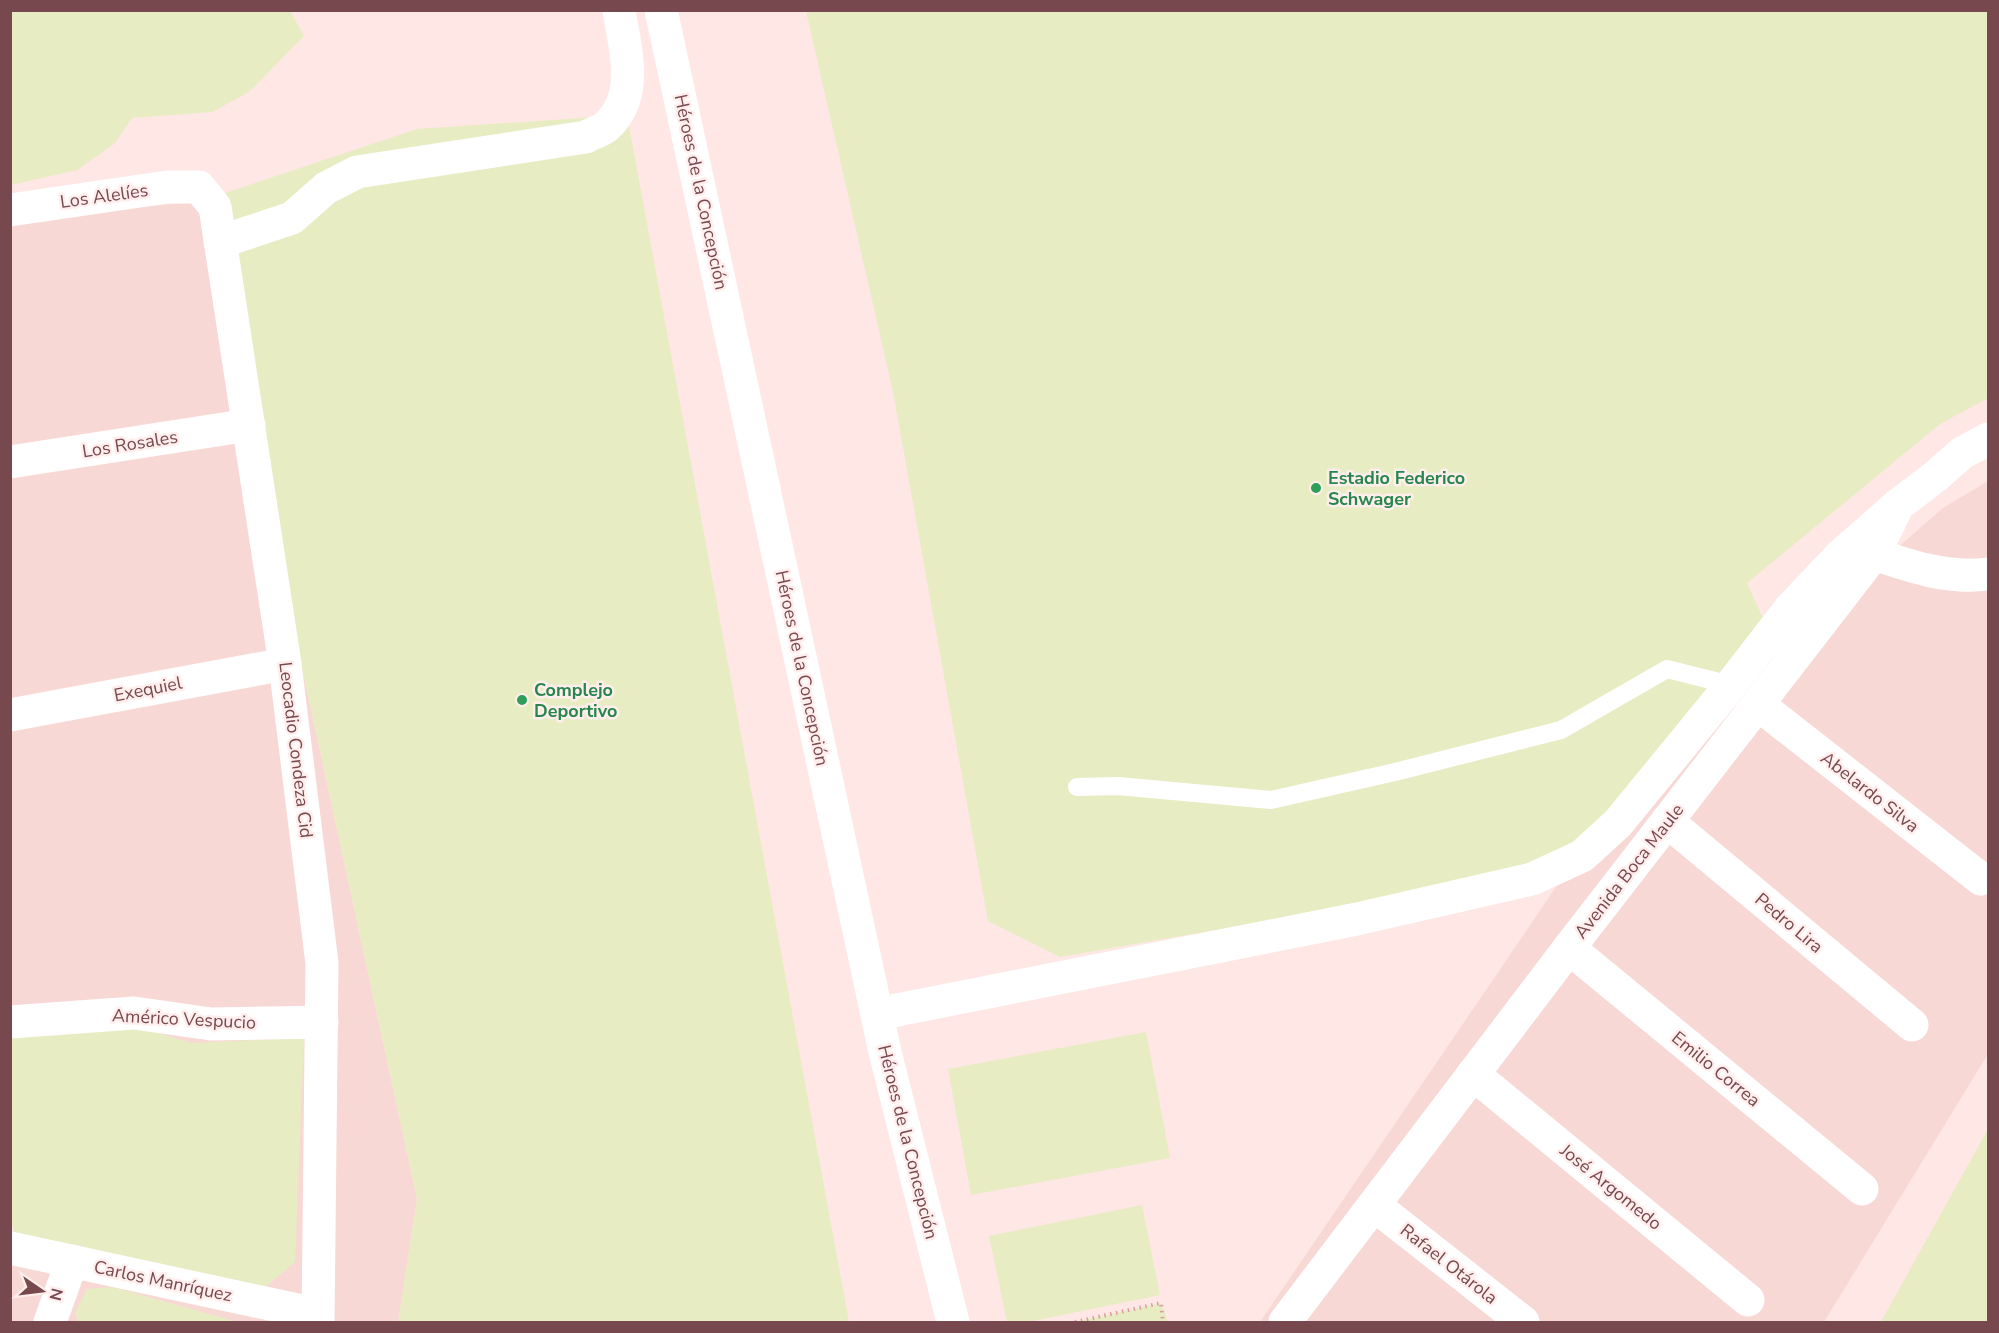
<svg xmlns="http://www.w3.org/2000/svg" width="1999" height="1333" font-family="'Nunito Sans',sans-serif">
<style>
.residential{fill:#f8d8d5}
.green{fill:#e8ecc2}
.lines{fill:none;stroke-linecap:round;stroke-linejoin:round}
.path{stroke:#da9da4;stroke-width:4;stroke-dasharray:1.5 4.5;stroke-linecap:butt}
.service{stroke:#fff;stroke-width:18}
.minor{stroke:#fff;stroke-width:33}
.tertiary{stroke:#fff;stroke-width:33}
.leisure-dot{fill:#2e9e5b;stroke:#ffeeec;stroke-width:2}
.labels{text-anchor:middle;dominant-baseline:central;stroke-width:5;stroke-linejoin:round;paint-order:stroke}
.street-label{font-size:18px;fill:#78484f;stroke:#ffeeec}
.leisure-label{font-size:18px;font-weight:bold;fill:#27864d;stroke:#ffeeec;text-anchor:start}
</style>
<rect width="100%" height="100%" fill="#fee7e4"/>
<!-- residential -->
<g class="residential">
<polygon points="201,201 417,1199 398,1322 11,1322 11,1264 42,1271 10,1065 10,221"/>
<polygon points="1988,481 1988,1054 1824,1322 1260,1322 1569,868 1778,652 1943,508"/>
</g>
<!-- green -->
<g class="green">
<polygon points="10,11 290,11 304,36 249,92 212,112 132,118 114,144 77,170 11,185"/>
<polygon points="806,11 1988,11 1988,398 1940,424 1747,583 1778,652 1569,868 1060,957 988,921 893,392"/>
<polygon points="627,115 849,1322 398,1322 417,1199 201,201 417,129"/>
<polygon points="139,1027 191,1043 304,1038 295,1262 263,1289 14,1234 10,1213 10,1036"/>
<polygon points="1146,1032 1170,1158 971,1195 948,1069"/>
<polygon points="1988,1129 1988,1322 1882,1322 1882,1320"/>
<polygon points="1142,1205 1160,1295 1028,1322 1007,1322 989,1236"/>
<polygon points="112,1287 238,1322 78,1322 75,1312 87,1289"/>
<polygon points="1161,1303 1168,1322 1075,1322"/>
</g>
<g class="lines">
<!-- path -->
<polyline class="path" points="1075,1322 1161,1303 1163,1322"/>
<!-- service -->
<polyline class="service" points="1077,787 1118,786 1271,800 1395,772 1561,730 1667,669 1731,685"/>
<!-- minor -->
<g class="minor">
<polyline points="10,210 167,187 199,187 215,207 285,664 322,963 318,1322"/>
<path d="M220,242L292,218L326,188L357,172L586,137C593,133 601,131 607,126C640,95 625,49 619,10"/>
<polyline points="10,462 249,425"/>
<path d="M1874,554C1912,567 1948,579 1988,574"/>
<polyline points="1759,705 1981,879"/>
<polyline points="10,715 285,664"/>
<polyline points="1667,821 1912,1025"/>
<polyline points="1569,948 1862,1189"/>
<polyline points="877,1014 1357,919 1532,879 1582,856 1618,823 1731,685 1789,610 1839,557 1898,505"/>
<polyline points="10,1022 134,1013 211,1024 322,1022"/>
<polyline points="1473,1074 1748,1300"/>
<polyline points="1374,1205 1523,1322"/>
<polyline points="10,1248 316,1314"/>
<polyline points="50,1322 72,1261"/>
<polyline points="1285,1322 1569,948 1874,554 1898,505 1936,476 1962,453 1988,439"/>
</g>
<!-- tertiary -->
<polyline class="tertiary" points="661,10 885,1052 953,1322"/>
</g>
<!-- markers -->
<g class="leisure-dot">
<circle cx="1316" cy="488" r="6"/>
<circle cx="522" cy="700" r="6"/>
</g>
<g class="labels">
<!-- street labels -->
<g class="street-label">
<text transform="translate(701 192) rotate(78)">Héroes de la Concepción</text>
<text transform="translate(104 196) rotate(-8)">Los Alelíes</text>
<text transform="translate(130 444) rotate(-9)">Los Rosales</text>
<text transform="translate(802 668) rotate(78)">Héroes de la Concepción</text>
<text transform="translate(148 689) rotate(-11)">Exequiel</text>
<text transform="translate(296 750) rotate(83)">Leocadio Condeza Cid</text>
<text transform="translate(1870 792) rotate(38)">Abelardo Silva</text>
<text transform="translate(1629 871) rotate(-52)">Avenida Boca Maule</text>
<text transform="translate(1789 923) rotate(40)">Pedro Lira</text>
<text transform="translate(184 1019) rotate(3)">Américo Vespucio</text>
<text transform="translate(1716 1069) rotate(39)">Emilio Correa</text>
<text transform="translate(908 1142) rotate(76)">Héroes de la Concepción</text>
<text transform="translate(1611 1187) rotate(39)">José Argomedo</text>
<text transform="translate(1449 1264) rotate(38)">Rafael Otárola</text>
<text transform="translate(163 1281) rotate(12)">Carlos Manríquez</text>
</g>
<!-- leisure labels -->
<g class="leisure-label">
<text x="1328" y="478">Estadio Federico<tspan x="1328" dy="21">Schwager</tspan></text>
<text x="534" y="690">Complejo<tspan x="534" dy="21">Deportivo</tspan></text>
</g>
</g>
<!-- border -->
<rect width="1999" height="1333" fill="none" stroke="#78484f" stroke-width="24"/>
<!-- north arrow -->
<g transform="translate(42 1291) rotate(104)" stroke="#ffeeec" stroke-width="4.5" paint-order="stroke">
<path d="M0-4.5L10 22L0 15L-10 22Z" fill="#78484f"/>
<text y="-9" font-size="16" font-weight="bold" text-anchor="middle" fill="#78484f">N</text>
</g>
</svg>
